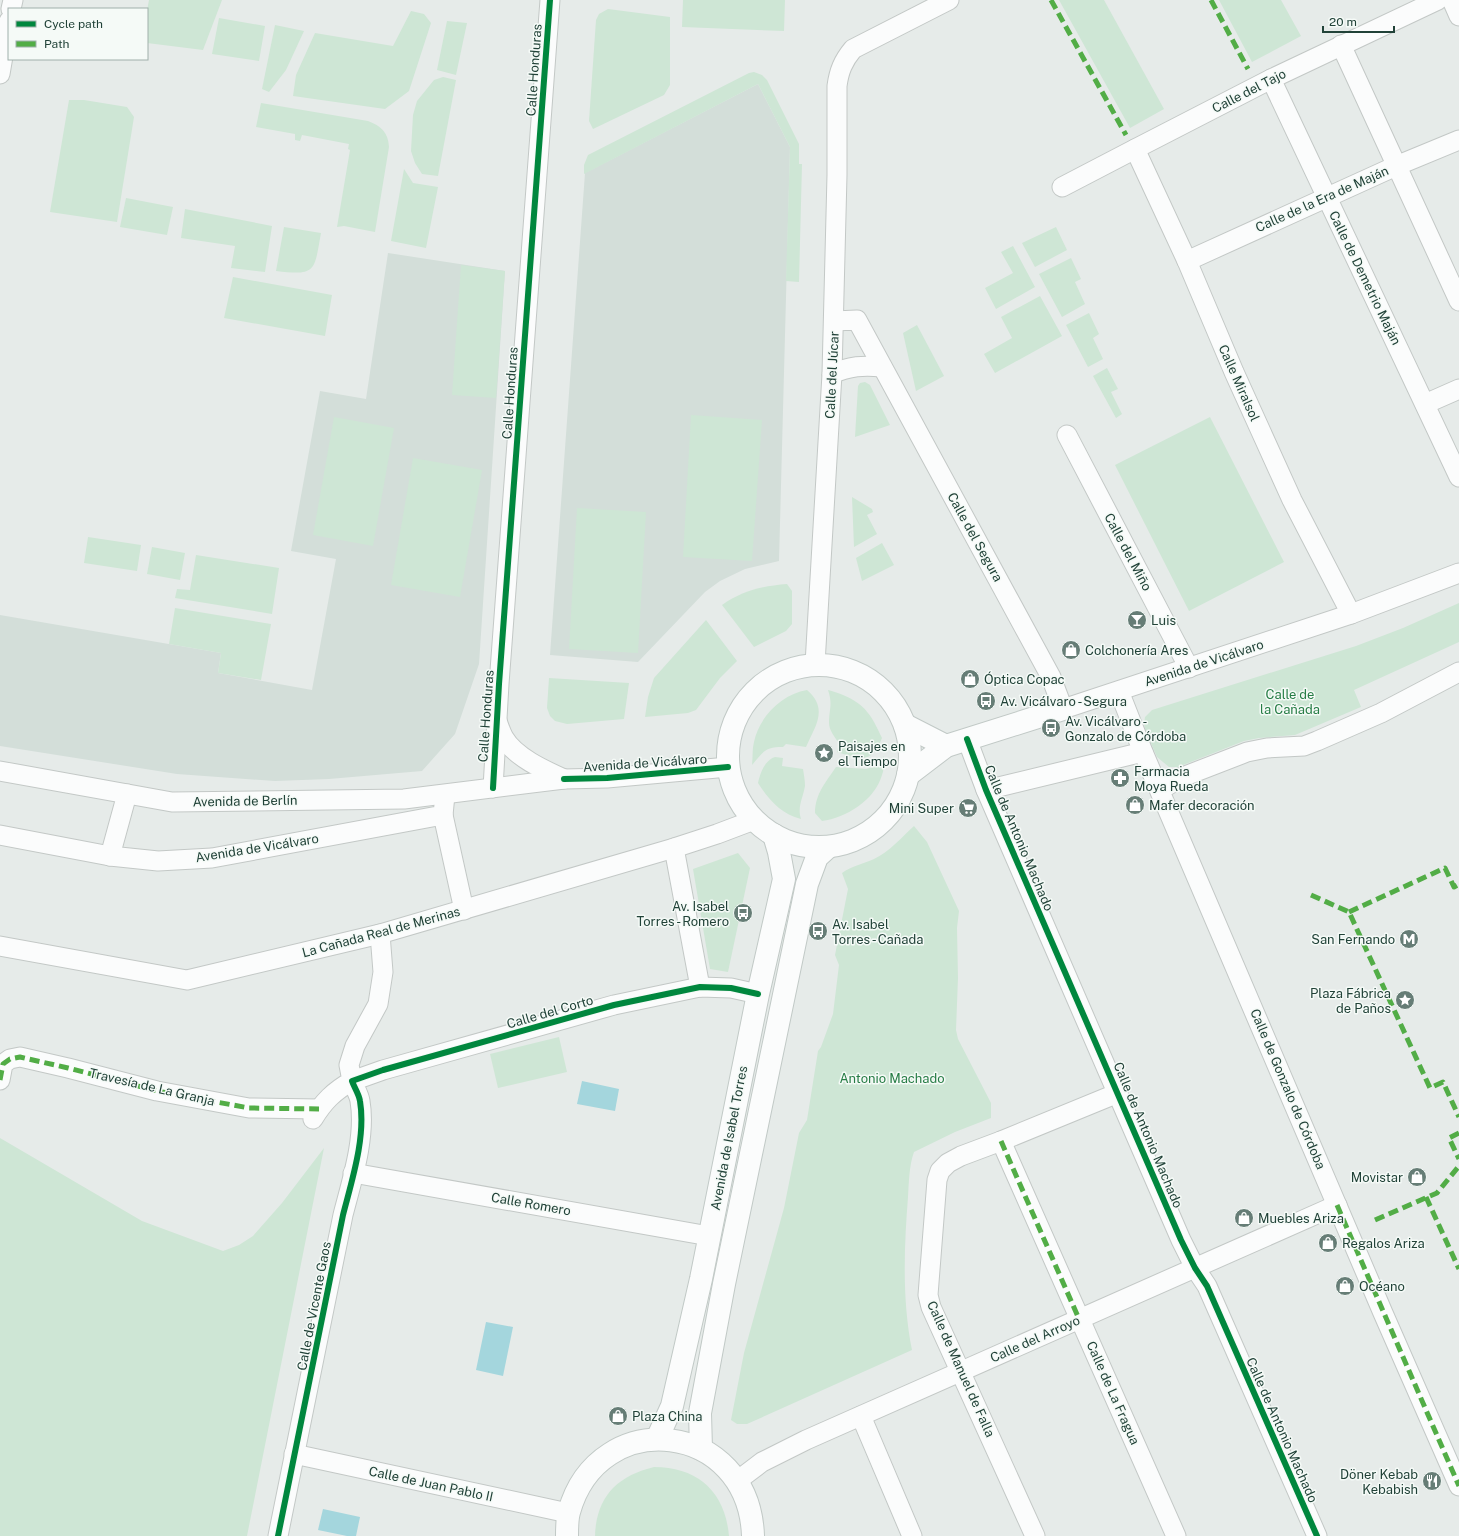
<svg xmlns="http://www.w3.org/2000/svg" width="1459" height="1536" font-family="'Public Sans',sans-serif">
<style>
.built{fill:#d3ded9}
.green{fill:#cee6d5}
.water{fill:#a4d6dd}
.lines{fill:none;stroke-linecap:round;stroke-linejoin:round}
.street-casing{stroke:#c3c8c6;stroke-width:21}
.secondary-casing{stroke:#c1c9c6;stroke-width:24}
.street{stroke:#fbfcfc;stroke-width:19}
.secondary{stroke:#fbfcfc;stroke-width:22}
.quiet{stroke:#52ad46;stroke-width:5;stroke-dasharray:10 5;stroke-linecap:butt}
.cycleway-casing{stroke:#f5faf7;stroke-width:8}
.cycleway{stroke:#00873e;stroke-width:6}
.labels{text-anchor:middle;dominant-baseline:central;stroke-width:3;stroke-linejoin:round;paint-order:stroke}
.street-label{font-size:13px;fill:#214238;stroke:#f5faf7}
.poi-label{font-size:13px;fill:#214238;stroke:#f5faf7;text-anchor:start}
.park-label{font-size:13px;fill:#277d46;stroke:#f5faf7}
</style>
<rect width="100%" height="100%" fill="#e6ebe9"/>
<!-- built -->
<g class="built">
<polygon points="758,84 790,147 779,561 745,569 720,581 705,592 638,662 550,655 585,173"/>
<polygon points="388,253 505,271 479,664 455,734 422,771 329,779 275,781 177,774 0,746 0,615 221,653 218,673 312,690 336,559 291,551 320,391 366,399"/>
</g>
<!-- green -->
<g class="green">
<polygon points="149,0 222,0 203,50 147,43 147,11"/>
<polygon points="683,0 785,0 784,31 682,27"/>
<polygon points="1059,0 1104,0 1164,109 1130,128"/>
<polygon points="1219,0 1281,0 1301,36 1252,62"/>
<polygon points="608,9 670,17 670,85 664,95 593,129 589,121 596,20 599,14"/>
<polygon points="411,11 424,14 431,23 409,91 385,109 293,96 296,75 315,33 393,46"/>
<polygon points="219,18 265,26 259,61 212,54"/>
<polygon points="447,21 467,23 456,75 437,70"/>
<polygon points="275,25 304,31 286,70 269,92 262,89"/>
<polygon points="754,72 762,75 767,80 799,144 799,164 802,164 799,282 786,281 790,147 758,84 584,174 584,165 588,155 749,73"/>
<polygon points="443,77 456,80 438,176 422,174 415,163 411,151 413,115 417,101 434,80"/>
<polygon points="69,100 84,100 127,107 134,117 117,222 50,212"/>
<path d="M261,103L368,121C381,126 388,132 389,147L375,232L344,226L337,227L350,150L348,149L349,144L302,135L300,141L295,140V134L256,127Z"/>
<polygon points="404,169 413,183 438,187 426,248 391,241"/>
<polygon points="126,198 173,207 167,235 120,227"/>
<polygon points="185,209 272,226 265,272 231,268 235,246 181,238"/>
<path d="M284,227L321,233C314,271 317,276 276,271Z"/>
<polygon points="1056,227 1067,250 1035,267 1022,243"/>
<polygon points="1013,246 1035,287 996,309 985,288 1013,273 1001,252"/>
<polygon points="1071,258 1081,279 1075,282 1085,304 1062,317 1039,274"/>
<polygon points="461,265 505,271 496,398 452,395"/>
<polygon points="233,277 332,295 325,336 224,318"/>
<polygon points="1040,296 1062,336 995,373 984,354 1012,338 1001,317"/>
<polygon points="1089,313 1099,334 1093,338 1103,359 1088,367 1066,325"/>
<polygon points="917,325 944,376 916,391 903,333"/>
<polygon points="1107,368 1118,389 1111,392 1122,414 1116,418 1093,376"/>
<polygon points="865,382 870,385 890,425 855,437 858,386 860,383"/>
<polygon points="691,415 762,420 752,561 683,557"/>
<polygon points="334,417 394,428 373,546 313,535"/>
<polygon points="1210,417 1284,562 1189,611 1115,465"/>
<polygon points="413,458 482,470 460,597 391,585"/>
<polygon points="852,497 872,509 873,512 867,515 877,534 854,547"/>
<polygon points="577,508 646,512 638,653 569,649"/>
<polygon points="88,537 141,545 137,571 84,563"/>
<polygon points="882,543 894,565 862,581 856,558"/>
<polygon points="152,547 185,553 180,580 147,574"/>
<polygon points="196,555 279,568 272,614 175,598 177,589 190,590"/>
<path d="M787,584L792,591V624L786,631L754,647L722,605C742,591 762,586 787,584Z"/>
<polygon points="1459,603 1459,642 1354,690 1361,707 1295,735 1259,738 1244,741 1178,767 1169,767 1157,757 1145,730 1144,724 1145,717 1152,710 1356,646 1403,628"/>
<polygon points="175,608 271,624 261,680 218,673 221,653 169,644"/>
<polygon points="706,620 737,661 720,678 696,710 688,713 645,717 648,697 654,678"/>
<polygon points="549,678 629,683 624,719 567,724 555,721 550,716 547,708"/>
<path d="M807,690C829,709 815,726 806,747L786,744L783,747C765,747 764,751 752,765C753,757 752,749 754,742C759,717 782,694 807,690Z"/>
<path d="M828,690C833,691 838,693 843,695C865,704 872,716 882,738C871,765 861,759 837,752L839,743C835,738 829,730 829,723C829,709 833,705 828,690Z"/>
<path d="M884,756C884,762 884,770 882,775C875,800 846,818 822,821L815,813C815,794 826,782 836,767L866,769L877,766Z"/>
<path d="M775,757L783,758L782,766L803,769C804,775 805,781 805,786C803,798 797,807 801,819C781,814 769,800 758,783C760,773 765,760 775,757Z"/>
<path d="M914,826L927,842L959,911L957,928L958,978L956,1030L958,1039L991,1103V1118L955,1132L914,1152C909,1166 909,1182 908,1197C904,1248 902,1300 912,1350L747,1424H737L731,1420L744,1353L784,1208L799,1133L807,1120L818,1051L821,1047L833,1014L839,965L835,955L848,889L842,873C852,866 863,864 874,859C889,852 902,837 914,826Z"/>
<polygon points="738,853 750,868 728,972 710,969 693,869"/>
<polygon points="559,1037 567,1072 498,1088 490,1054"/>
<polygon points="0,1138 142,1221 223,1251 239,1245 253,1236 282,1203 324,1148 247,1536 0,1536"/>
<path d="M654,1467C698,1467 725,1492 729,1536H595C596,1497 617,1476 654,1467Z"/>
</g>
<!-- water -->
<g class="water">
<polygon points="582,1081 619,1089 615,1111 577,1104"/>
<polygon points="486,1322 513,1327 503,1376 476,1370"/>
<polygon points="323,1509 360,1517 356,1536 347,1536 318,1530"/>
</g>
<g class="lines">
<defs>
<g id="street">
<polyline points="1452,0 1459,16"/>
<polyline points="11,9 13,0"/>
<polyline points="1341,45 1459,301"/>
<polyline points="0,74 9,21"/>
<polyline points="1271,79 1459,477"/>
<polyline points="1135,149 1187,261 1234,372 1292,500 1351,614"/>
<polyline points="1062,187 1135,149 1271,79 1438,0"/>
<polyline points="1187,261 1396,166 1459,140"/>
<polyline points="834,321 857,320 1051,677 1063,709 1351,614 1459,573"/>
<path d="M832,374C849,366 864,365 882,367"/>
<polyline points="1425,404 1459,389"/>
<polyline points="1067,435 1189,668"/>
<path d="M815,664L832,374L837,175V86C839,71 843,61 853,49L949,0"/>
<polyline points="1119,691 1143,752 1383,1313 1459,1486"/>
<path d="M497,721C499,726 501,733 504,738C515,757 544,770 564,779"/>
<polyline points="967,739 986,790 1181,1240 1195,1268 1207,1286 1317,1536"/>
<polyline points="0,771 172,802 404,799 564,779 607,778 728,767"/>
<polyline points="493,788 499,684 550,0"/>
<polyline points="986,790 1143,752"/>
<polyline points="1160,790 1180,778 1247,752 1267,748 1304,746 1317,741 1381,713 1459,672"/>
<polyline points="443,815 464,910"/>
<polyline points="0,835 110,856 158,861 212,858 443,815 445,795"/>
<polyline points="674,848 700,987"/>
<polyline points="110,856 127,794"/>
<polyline points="0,946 187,980 380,934 674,848 717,834 754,820"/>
<polyline points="0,1080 3,1064 10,1059 20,1057 68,1068 157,1091 249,1108 319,1109"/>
<path d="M313,1119C323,1102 334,1091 352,1081L349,1065L355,1046L378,1004L383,972L380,934"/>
<polyline points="1001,1141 1176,1536"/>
<polyline points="353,1173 709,1236"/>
<polyline points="861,1416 912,1536"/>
<polyline points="294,1454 568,1513"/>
<polyline points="737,1481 762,1462 806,1440 1337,1205"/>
<path d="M278,1536L343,1215C352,1180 366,1137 360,1101C359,1094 354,1087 352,1081L383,1070L614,1005L700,987L731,988L758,994"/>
<polyline points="1035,1536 931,1307 928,1295 937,1180 940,1171 948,1163 961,1156 1001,1141 1118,1093"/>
</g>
<g id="secondary">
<circle cx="819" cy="756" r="91"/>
<polyline points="905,725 946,746"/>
<polyline points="908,775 946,746 1063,709"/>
<polyline points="657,1439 672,1406 701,1279 758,994 784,879 779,852 774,835"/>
<polyline points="701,1449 700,1413 724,1284 807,884 817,857 828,847"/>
<path d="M567,1536C567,1528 567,1519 569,1512C599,1404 749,1421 753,1536"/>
</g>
</defs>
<!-- street casing -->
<use href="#street" class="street-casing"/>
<!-- secondary casing -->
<use href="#secondary" class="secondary-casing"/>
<!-- street -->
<use href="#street" class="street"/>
<!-- secondary -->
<use href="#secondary" class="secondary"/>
<!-- quiet -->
<g class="quiet">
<polyline points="1051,0 1126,135"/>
<polyline points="1211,0 1248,69"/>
<polyline points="1311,895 1349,912 1430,1088 1443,1082 1459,1117"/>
<polyline points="1349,912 1445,868 1454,887 1459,884"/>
<polyline points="0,1080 3,1064 10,1059 20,1057 68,1068 157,1091 249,1108 319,1109"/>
<polyline points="1459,1133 1449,1138 1459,1159"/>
<polyline points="1001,1141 1079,1319"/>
<polyline points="1426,1197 1459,1269"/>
<polyline points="1337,1205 1459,1486"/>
<polyline points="1375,1220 1437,1193 1459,1166"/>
</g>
<defs>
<g id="cycleway">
<polyline points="967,739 986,790 1181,1240 1195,1268 1207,1286 1317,1536"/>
<polyline points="564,779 607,778 728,767"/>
<polyline points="493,788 499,684 550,0"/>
<path d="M278,1536L343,1215C352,1180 366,1137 360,1101C359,1094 354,1087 352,1081L383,1070L614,1005L700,987L731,988L758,994"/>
</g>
</defs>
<!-- cycleway casing -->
<use href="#cycleway" class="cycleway-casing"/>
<!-- cycleway -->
<use href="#cycleway" class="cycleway"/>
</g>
<!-- icons -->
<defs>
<symbol id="bar-disc" viewBox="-11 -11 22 22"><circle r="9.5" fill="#667d76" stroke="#f5faf7"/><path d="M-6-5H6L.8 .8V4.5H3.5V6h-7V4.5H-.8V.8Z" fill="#fff"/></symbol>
<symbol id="shop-disc" viewBox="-11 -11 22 22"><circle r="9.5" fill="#667d76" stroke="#f5faf7"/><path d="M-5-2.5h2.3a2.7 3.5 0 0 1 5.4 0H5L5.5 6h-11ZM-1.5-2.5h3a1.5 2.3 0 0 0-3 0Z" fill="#fff"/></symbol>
<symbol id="bus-disc" viewBox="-11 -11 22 22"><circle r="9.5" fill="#667d76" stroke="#f5faf7"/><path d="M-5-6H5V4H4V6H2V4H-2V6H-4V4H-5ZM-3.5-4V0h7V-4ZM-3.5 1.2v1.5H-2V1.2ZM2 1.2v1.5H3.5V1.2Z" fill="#fff"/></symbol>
<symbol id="sight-disc" viewBox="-11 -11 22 22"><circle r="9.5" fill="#667d76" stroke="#f5faf7"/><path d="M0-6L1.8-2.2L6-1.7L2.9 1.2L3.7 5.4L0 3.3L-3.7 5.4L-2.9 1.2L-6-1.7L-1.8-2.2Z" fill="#fff"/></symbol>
<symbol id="pharmacy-disc" viewBox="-11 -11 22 22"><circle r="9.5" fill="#667d76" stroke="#f5faf7"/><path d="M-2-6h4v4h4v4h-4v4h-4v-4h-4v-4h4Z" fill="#fff"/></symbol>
<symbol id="supermarket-disc" viewBox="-11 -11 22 22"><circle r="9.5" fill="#667d76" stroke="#f5faf7"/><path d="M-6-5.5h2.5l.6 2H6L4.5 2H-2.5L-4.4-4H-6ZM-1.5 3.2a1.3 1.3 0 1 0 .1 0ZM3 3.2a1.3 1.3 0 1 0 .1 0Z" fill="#fff"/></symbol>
<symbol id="metro-disc" viewBox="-11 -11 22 22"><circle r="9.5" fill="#667d76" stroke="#f5faf7"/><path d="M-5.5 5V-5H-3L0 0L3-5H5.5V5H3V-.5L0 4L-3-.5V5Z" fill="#fff"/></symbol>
<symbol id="restaurant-disc" viewBox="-11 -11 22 22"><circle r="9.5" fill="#667d76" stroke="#f5faf7"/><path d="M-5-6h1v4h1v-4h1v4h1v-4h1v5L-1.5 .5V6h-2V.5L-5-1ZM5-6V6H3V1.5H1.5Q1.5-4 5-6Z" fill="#fff"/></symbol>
</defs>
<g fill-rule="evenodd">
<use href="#bar-disc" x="1126" y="609" width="22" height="22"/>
<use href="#shop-disc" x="1060" y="639" width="22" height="22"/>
<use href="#shop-disc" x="959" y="668" width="22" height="22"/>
<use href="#bus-disc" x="975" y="690" width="22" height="22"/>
<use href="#bus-disc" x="1040" y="717" width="22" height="22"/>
<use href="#sight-disc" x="813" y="742" width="22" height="22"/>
<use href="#pharmacy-disc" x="1109" y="767" width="22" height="22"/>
<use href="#shop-disc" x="1124" y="794" width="22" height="22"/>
<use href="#supermarket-disc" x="957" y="797" width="22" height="22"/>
<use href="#bus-disc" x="732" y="902" width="22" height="22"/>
<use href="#bus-disc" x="807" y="920" width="22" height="22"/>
<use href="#metro-disc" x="1398" y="928" width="22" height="22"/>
<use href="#sight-disc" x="1394" y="989" width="22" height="22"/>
<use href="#shop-disc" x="1406" y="1166" width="22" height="22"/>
<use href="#shop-disc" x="1233" y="1207" width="22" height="22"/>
<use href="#shop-disc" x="1317" y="1232" width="22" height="22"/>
<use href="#shop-disc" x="1334" y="1275" width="22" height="22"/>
<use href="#shop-disc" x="607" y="1405" width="22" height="22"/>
<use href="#restaurant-disc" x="1421" y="1470" width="22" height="22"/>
</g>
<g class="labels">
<!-- street labels -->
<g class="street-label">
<text transform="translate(534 70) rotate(-86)">Calle Honduras</text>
<text transform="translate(1249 91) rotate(-27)">Calle del Tajo</text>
<text transform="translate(1322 199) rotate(-24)">Calle de la Era de Maján</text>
<text transform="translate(1365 278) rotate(64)">Calle de Demetrio Maján</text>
<text transform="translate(832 375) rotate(-87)">Calle del Júcar</text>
<text transform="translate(1239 383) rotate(66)">Calle Miralsol</text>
<text transform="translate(510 393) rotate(-86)">Calle Honduras</text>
<text transform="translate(975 537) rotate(61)">Calle del Segura</text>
<text transform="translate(1128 552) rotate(62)">Calle del Miño</text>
<text transform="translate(1204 663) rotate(-18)">Avenida de Vicálvaro</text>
<text transform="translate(486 716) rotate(-86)">Calle Honduras</text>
<text transform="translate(645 763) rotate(-4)">Avenida de Vicálvaro</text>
<text transform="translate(245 801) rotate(-1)">Avenida de Berlín</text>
<text transform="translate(1019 838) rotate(67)">Calle de Antonio Machado</text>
<text transform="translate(257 848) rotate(-9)">Avenida de Vicálvaro</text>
<text transform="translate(381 932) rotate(-15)">La Cañada Real de Merinas</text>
<text transform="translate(550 1012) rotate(-16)">Calle del Corto</text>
<text transform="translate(152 1087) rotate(13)">Travesía de La Granja</text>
<text transform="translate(1288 1089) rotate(67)">Calle de Gonzalo de Córdoba</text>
<text transform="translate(1148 1135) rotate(67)">Calle de Antonio Machado</text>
<text transform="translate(729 1138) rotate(-79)">Avenida de Isabel Torres</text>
<text transform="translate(531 1204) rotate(10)">Calle Romero</text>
<text transform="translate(314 1306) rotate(-79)">Calle de Vicente Gaos</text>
<text transform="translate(1035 1339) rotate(-24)">Calle del Arroyo</text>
<text transform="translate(961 1369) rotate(66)">Calle de Manuel de Falla</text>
<text transform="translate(1113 1393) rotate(66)">Calle de La Fragua</text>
<text transform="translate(1282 1430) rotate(66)">Calle de Antonio Machado</text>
<text transform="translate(431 1484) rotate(12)">Calle de Juan Pablo II</text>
</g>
<!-- poi labels -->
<g class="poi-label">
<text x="1151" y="620">Luis</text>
<text x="1085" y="650">Colchonería Ares</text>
<text x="984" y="679">Óptica Copac</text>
<text x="1000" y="701">Av. Vicálvaro - Segura</text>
<text x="1065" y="721">Av. Vicálvaro -<tspan x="1065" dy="15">Gonzalo de Córdoba</tspan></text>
<text x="838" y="746">Paisajes en<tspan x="838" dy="15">el Tiempo</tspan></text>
<text x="1134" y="771">Farmacia<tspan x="1134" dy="15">Moya Rueda</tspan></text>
<text x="1149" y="805">Mafer decoración</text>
<text x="954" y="808" text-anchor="end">Mini Super</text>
<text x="729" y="906" text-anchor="end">Av. Isabel<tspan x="729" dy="15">Torres - Romero</tspan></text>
<text x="832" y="924">Av. Isabel<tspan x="832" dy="15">Torres - Cañada</tspan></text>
<text x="1395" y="939" text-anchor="end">San Fernando</text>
<text x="1391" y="993" text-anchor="end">Plaza Fábrica<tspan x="1391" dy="15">de Paños</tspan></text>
<text x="1403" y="1177" text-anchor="end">Movistar</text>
<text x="1258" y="1218">Muebles Ariza</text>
<text x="1342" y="1243">Regalos Ariza</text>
<text x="1359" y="1286">Océano</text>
<text x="632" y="1416">Plaza China</text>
<text x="1418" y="1474" text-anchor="end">Döner Kebab<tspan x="1418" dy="15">Kebabish</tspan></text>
</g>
<!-- park labels -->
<g class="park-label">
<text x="1290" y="694">Calle de<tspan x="1290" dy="15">la Cañada</tspan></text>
<text x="892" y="1078">Antonio Machado</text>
</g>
</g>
<!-- legend -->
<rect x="8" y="8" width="140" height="52" fill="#f5faf7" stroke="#a0b0ab"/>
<rect x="16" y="21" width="20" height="6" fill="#00873e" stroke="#a0b0ab"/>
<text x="44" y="28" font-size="12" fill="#214238">Cycle path</text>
<rect x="16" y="41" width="20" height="6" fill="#52ad46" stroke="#a0b0ab"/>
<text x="44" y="48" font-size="12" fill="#214238">Path</text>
<!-- scale -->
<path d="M1323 26v6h71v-6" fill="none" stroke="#214238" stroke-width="2"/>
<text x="1329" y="26" font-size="12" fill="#214238" stroke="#f5faf7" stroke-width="3" paint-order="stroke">20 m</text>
</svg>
